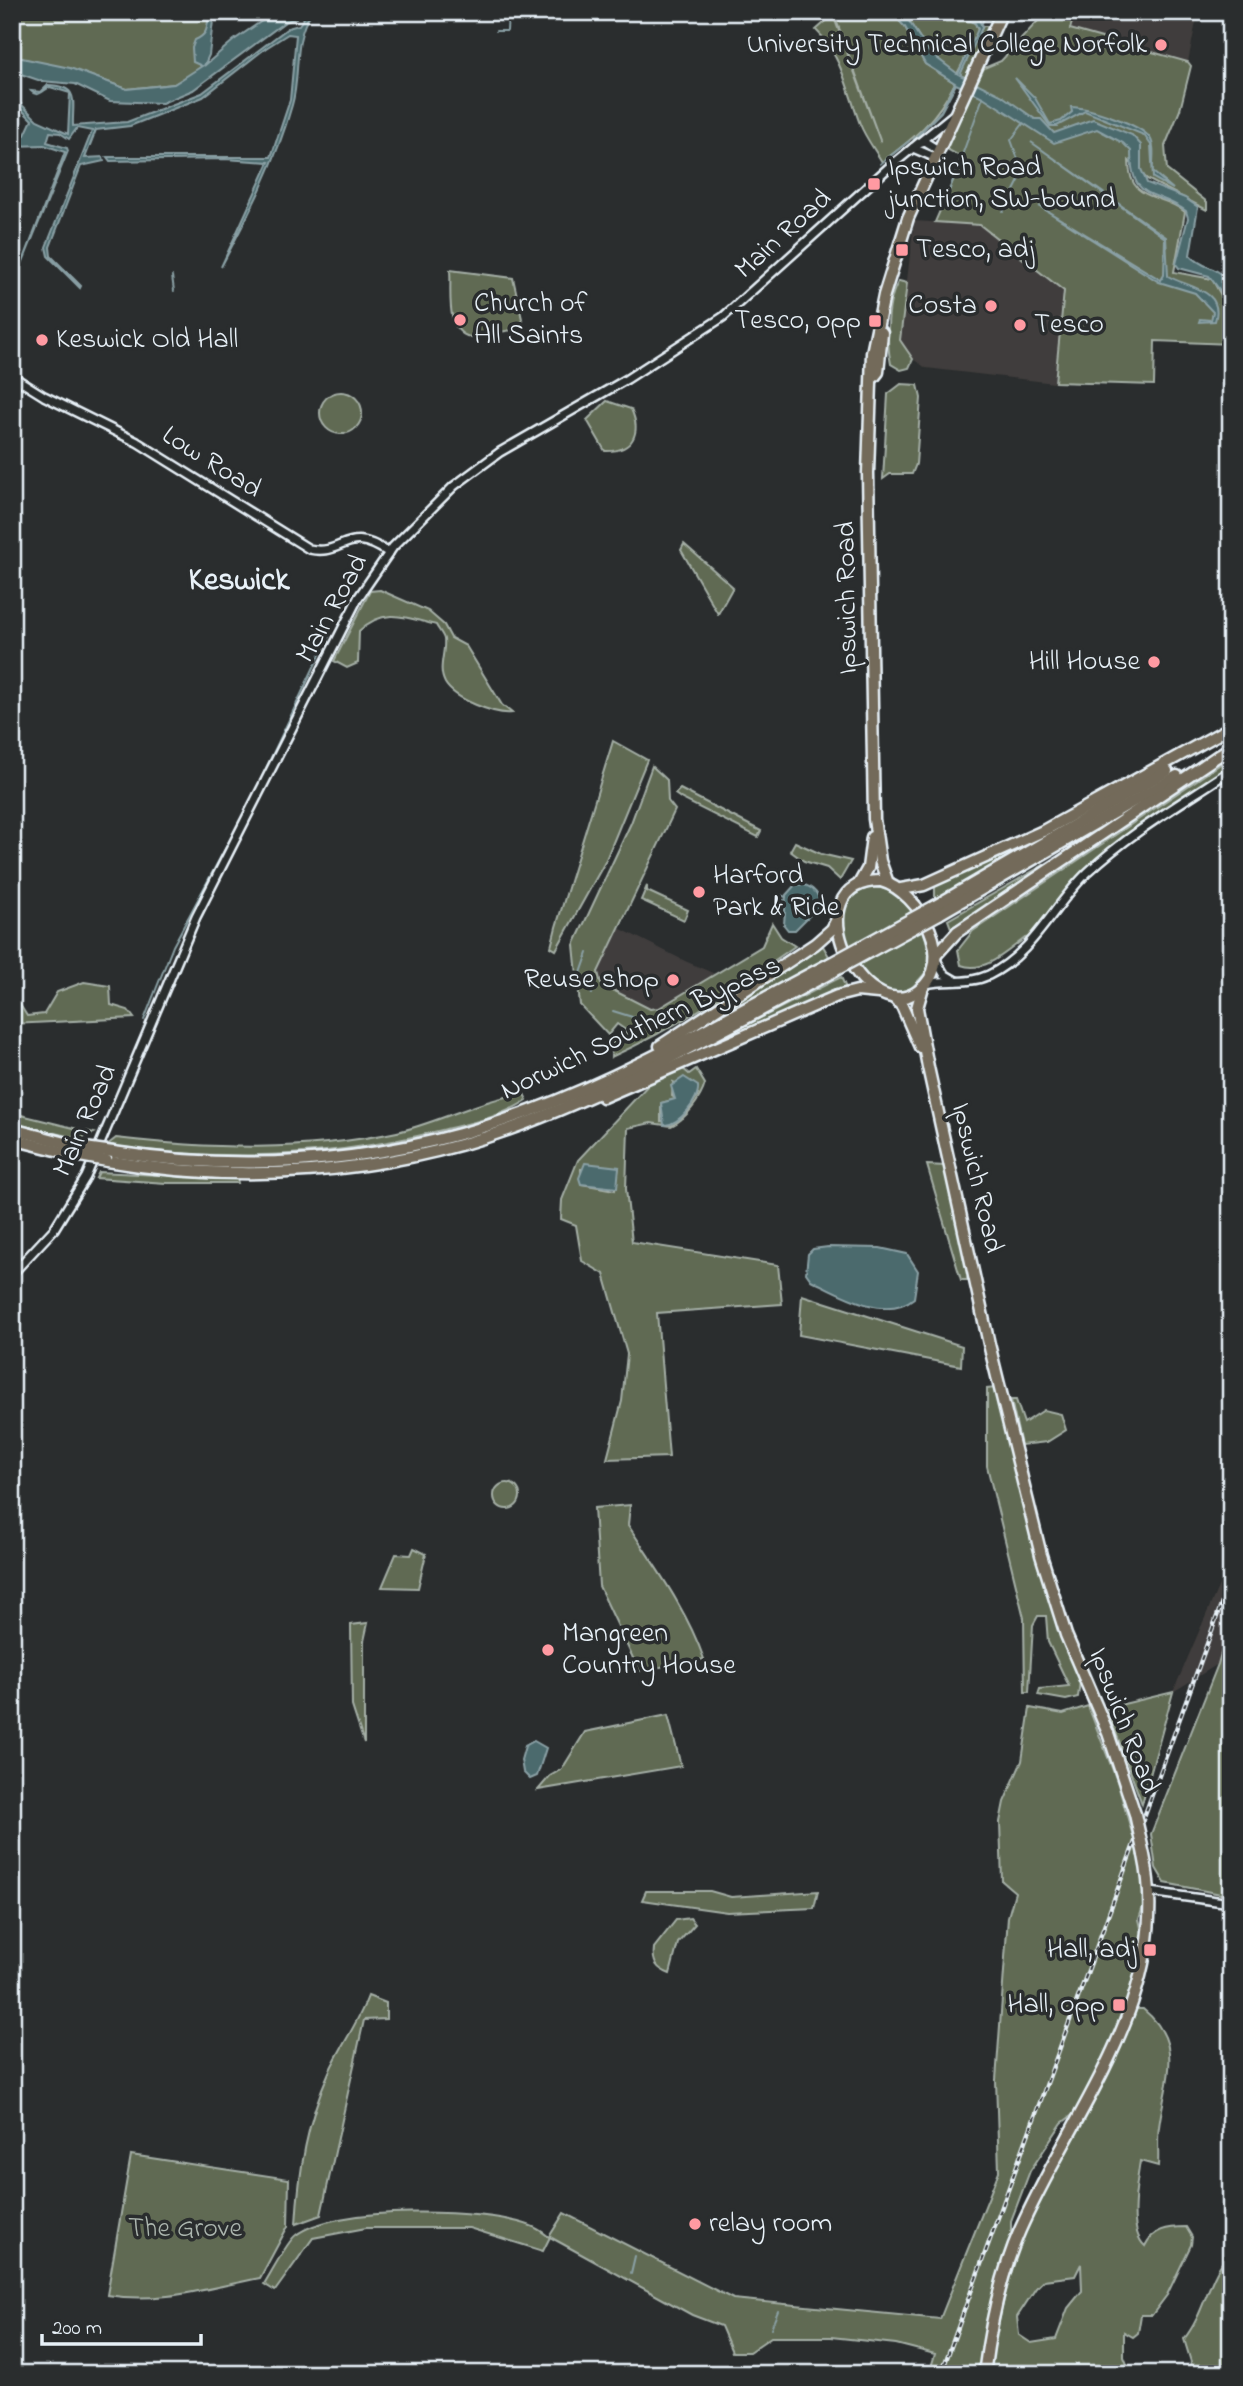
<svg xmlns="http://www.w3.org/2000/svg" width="1243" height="2386" font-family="'Indie Flower',sans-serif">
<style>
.built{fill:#403d3c}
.green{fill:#606b53;stroke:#a4aea6;stroke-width:2;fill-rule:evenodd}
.water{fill:#4c6a6d;stroke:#8aa0a5;stroke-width:2}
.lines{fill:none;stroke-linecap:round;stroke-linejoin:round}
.stream{stroke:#8aa0a5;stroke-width:2}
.secondary-casing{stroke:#e8f1f8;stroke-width:12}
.highway-casing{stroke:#e8f1f8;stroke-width:15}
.secondary{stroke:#2a2d2e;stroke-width:7}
.highway{stroke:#736b5a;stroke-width:10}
.rail-casing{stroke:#e8f1f8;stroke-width:4.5}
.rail{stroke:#2a2d2e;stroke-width:2;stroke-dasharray:5;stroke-linecap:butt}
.highway-bridge-casing{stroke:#e8f1f8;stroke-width:15;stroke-linecap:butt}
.highway-bridge{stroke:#736b5a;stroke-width:10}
.poi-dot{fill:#ff9aa2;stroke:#2a2d2e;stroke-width:2.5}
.labels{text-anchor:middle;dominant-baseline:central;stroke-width:7;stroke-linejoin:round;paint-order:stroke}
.poi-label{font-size:28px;fill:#e8f1f8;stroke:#2a2d2e;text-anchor:start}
.street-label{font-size:28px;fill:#e8f1f8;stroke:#2a2d2e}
.park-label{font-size:28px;fill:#abb5ae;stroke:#2a2d2e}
.quarter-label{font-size:32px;font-weight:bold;fill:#e8f1f8;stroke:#2a2d2e}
</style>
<rect width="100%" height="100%" fill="#2a2d2e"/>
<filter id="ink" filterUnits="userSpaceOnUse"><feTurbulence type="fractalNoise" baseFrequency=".0143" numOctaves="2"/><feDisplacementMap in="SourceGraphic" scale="14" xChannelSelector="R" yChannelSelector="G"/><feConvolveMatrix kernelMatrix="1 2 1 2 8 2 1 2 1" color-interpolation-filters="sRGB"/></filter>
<g filter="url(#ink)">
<!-- built -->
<g class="built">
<polygon points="1075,12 1198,12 1188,62 1070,29"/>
<polygon points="914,221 980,225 1065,291 1054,383 926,368 913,359 900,340"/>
<polygon points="619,928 685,961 715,974 660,1008 650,1009 601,985 599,980 598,972"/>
<polygon points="1231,1557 1231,1618 1218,1664 1173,1692"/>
</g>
<!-- green -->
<g class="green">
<polygon points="12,12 210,12 207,31 200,38 202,66 199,70 174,84 127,89 80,72 12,56"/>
<path d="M842,12H891L905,27L925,64L955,83C936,121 915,137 882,162C875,150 865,137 860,124C848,92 841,54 816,30L833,15L881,143L835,17Z"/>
<polygon points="903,12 950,12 975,23 979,33 983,26 988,26 966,78 960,75 969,51 957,74 929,52"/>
<path d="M1046,12H1075L1070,29L1188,62L1191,66L1180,110L1165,146L1167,170L1207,202V210L1147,179L1129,161C1129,204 1161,192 1185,212L1174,272L1212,279L1226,304L1231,305V344L1155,341L1154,385L1055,382L1064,291L980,225L935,222L963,158L945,148L984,68L1001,61Z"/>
<path d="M450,270L513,278L524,328L470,337C444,331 452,291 450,270Z"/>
<path d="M899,281L907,283L900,340L913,359L909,368L901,370L891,364C886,341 886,300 899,281Z"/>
<polygon points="901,384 918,385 921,398 916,464 912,474 890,474 883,479 888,394"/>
<circle cx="341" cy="413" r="21"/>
<path d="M607,401L631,409C642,433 633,452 605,451L587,420Z"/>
<polygon points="684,544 733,587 718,614 681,550"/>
<path d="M380,590L428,611L444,625L451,638L466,646L502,705L512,713C495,715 454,699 445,683C437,668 446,653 444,639C443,635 438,629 436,625C405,617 384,607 359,631L358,663L347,668L334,661L370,591Z"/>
<polygon points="613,741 647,760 605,862 556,950 551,947 556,927"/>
<path d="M1231,757V764L1103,853L1057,901L1032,937L1025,938C1007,951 985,974 961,965L958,950L973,931Z"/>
<path d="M652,766L667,780L668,801L675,810L598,972L601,984L650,1009L659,1008L762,946L772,923L781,937L795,946C737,987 676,1028 611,1057L613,1041L624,1037L627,1031L617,1024L608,1035L580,1005L574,945L631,823Z"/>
<polygon points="680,789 761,831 758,837 682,799 675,794"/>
<polygon points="795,842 821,854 851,861 840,880 827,868 804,861 790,851"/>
<polygon points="1012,852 1013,855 935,899 935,885"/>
<polygon points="1061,855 1062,856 951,928 948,920"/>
<polygon points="647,886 647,891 688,910 684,920 641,900"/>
<path d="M875,887C910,890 934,938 928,970L909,991C855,1004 809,896 875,887Z"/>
<polygon points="823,946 830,958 691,1032"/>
<polygon points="841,977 846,988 672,1064 672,1063"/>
<polygon points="84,982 110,986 111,1005 128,1010 134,1018 12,1024 12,1001 17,1000 27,1016 44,1014 57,992"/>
<path d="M682,1068L689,1074L696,1069L705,1084C701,1099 685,1120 671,1126L651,1123L628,1128L626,1189L632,1242L778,1265L782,1304L657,1313L669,1457L607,1459L622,1401L627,1354L604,1274L582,1261L576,1225L561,1219L562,1200L578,1160L649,1084ZM673,1082L698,1095L683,1118L661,1121V1103L676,1099L672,1096ZM619,1167L615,1190L581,1184V1169Z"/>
<path d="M524,1094L527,1100C502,1117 470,1123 442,1130C331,1159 220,1162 107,1145L116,1138C210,1149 305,1152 397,1132C440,1122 483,1098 524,1094Z"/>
<polygon points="21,1115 94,1133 80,1139 12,1123 12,1117"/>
<polygon points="927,1165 945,1166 969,1267 967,1280 961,1280"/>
<polygon points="99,1172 237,1179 238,1183 166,1183 96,1178"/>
<polygon points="802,1295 962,1346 961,1366 799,1335"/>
<polygon points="995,1388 1038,1565 1080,1681 1078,1697 1066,1700 1038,1695 1040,1689 1069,1686 1048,1642 1046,1616 1038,1616 1033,1625 1029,1692 1025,1692 1024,1618 987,1466 987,1389"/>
<polygon points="1011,1400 1016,1400 1024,1423 1044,1410 1061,1414 1066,1430 1047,1442 1021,1445"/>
<circle cx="507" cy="1496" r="13"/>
<path d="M630,1505L628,1525C656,1568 687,1610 704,1659L639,1671L599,1586L594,1508Z"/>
<polygon points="414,1548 426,1554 418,1588 382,1587 396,1554 411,1555"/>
<polygon points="1231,1618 1231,1896 1165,1883 1156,1868 1151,1834 1218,1664"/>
<polygon points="368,1623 364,1641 364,1743 352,1706 351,1625"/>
<polygon points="1173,1692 1142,1804 1107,1708"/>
<path d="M1088,1706L1117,1781L1145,1878L1146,1897L1139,1919L1144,1941L1135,1982L1113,2042L1079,2110L1062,2123L1030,2171L1011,2221V2245L981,2374H929L935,2354L896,2344L831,2337H771L749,2352H732L721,2326L692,2315L550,2237L543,2251L469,2228H366L313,2238L275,2291L264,2284C271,2273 288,2240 296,2235C334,2205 486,2208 531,2226C537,2228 544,2233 549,2237L564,2213L733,2299L940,2319L999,2171L996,2080L1008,1917L1015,1892L1002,1881L1000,1822L1004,1802L1022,1761L1030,1708L1063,1714Z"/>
<polygon points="668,1715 681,1766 538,1790 550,1776 562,1769 585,1732"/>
<polygon points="646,1891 710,1891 731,1897 818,1891 814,1908 727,1912 642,1900"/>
<path d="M690,1918L695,1924L678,1943L670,1974C657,1969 652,1963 654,1948L676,1920Z"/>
<path d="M368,1996L386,2003V2019L364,2020L321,2215L296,2224C299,2171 307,2121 329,2072C341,2046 358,2023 368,1996Z"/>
<path d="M1134,2009H1143C1186,2044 1165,2080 1159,2127C1157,2139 1159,2153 1158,2166L1140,2161C1137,2183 1127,2230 1145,2246C1153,2229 1168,2227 1186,2227L1192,2237L1191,2245L1167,2295L1152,2315H1141L1138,2333L1133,2337L1124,2332V2357L1131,2374H987L1016,2246ZM1081,2264L1082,2291L1068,2308L1056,2339L1031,2343L1019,2335L1017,2317L1036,2288L1044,2280L1075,2276Z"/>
<path d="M131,2155L289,2179L288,2226L260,2278C207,2288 162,2304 107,2295Z"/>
<path d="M1231,2252V2338L1227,2359L1231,2374H1188L1191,2362L1184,2339C1206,2312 1208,2274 1231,2252Z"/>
</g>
<!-- water -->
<g class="water">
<path d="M210,12H214L209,55L204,66L234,40L275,12H297L296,18L285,22L193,90L162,103L110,101L75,84L41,81L12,71V56L70,68L127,89L174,84L202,66L193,62L192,48L195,40C210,34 206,25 210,12Z"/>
<path d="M308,12H312C292,39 301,75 292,105C276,163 249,214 221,267L269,162L225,159L110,161L107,157H271L290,100L296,35L288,34L266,48L203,97L130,126L96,130L85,158L103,157L104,161L81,166L50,247L51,256L81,286L80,288L48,256L46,247L92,131L77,128L69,139L60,133L50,132L47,142L67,148L68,151L22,264L65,152L44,145L15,146L12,153V133L25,135L32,120L12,100V95L37,120L68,134L70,93L50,87C43,90 38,99 31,91L41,92L48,85C81,86 72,102 73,126L127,122L202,93L288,28L299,25Z"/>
<path d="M891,12H903L929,52L958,74L978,29L975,23L950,12L975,17L974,12H977L982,28L960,75L1001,95L1035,119H1041L1054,133L1093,119L1132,135L1141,145V169L1147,183L1185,198L1198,207L1190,255C1208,275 1231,261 1231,305L1209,276L1179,268L1176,264L1188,218L1186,211C1153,188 1131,203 1131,151L1123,143L1097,129L1054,143L983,97L956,84L941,112L913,140L941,111L955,83L925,64L905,27Z"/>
<path d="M1015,78L1035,98L1050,124L1061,121L1072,112L1071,107C1088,107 1140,124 1150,138C1156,147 1152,162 1153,172L1173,189L1153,178L1151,145L1144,135L1085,111L1057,126H1050Z"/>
<path d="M1031,142L1166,237L1168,276C1186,287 1225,289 1215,321L1199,322L1200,319L1211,320L1213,312L1195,293L1159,282L1039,206L1161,280L1164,275L1165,238Z"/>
<path d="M795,885C808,882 820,892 820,905L795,930H788L784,925L786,895Z"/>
<path d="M684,1077L698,1086C700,1099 679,1126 664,1125L661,1103L675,1099L671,1086Z"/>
<polygon points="585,1163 619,1167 617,1188 581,1184 579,1178"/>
<path d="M828,1247L880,1248L907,1254L918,1271L914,1298C885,1322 840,1294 811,1280L806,1273L808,1254L813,1249Z"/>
<polygon points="534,1741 546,1748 537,1776 530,1779 523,1772 521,1760 525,1746"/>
</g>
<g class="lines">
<!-- stream -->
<g class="stream">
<polyline points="801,12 806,16 831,15"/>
<polyline points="981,25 987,12"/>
<polyline points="496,31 507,31 508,13"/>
<polyline points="880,164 909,141"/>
<polyline points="943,208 983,97"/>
<polyline points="1003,212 1023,173 1011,140 1023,124"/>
<polyline points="172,276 174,291"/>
<polyline points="780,895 786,897"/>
<polyline points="779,898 785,901"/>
<polyline points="588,953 581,973 592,994"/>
<polyline points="613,1011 645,1021 659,1020"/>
<polyline points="144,1020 173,946 249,804 332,629"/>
<polyline points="631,2273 635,2256"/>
<polyline points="774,2321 778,2311"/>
<polyline points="771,2328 773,2323"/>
</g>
<defs>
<g id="secondary">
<polyline points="919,144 925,142 938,150"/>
<polyline points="913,148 934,157"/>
<path d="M12,376L44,396L137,442L309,549C345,557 345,523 389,553"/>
<polyline points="936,960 944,974 956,981"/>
<path d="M926,984C947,979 968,985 989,975C1034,953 1053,905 1088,872C1131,832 1182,803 1231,770"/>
<polyline points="12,1274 54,1229 86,1177 196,917 358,598 393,547 454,486 500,452 627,379 723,317 887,169 953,115"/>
<polyline points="1150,1892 1231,1903"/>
</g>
<g id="highway">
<polyline points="874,377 878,372 882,333"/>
<path d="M881,881C920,892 959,962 918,991C862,1031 791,880 881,881Z"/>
<polyline points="888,883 880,861 874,819 868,473 872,353 884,295 908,218 1002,12"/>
<polyline points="859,884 868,868 872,837"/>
<polyline points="901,889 924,885 1043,831 1231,727"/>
<polyline points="935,906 1167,771"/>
<polyline points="939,914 1177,776"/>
<polyline points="936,955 957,932 1231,747"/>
<polyline points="923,987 917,1008 928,1067 989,1344 1041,1555 1066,1635 1108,1733 1135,1814"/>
<polyline points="893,997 902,1006 920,1047"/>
<polyline points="660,1046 815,944 832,929 837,919"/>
<polyline points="603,1097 837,996 857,991 878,993"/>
<polyline points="12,1129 85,1148"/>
<polyline points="12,1139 80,1156"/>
<path d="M113,1152C229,1170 347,1165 460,1134C591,1098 712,1025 831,963"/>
<path d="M107,1161C241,1184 382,1175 510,1129C623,1088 728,1027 834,971"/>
<path d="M984,2374C990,2327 1001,2273 1020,2230C1073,2110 1174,1994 1144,1855"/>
</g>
</defs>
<!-- secondary casing -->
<use href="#secondary" class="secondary-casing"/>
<!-- highway casing -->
<use href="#highway" class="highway-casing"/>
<!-- secondary -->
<use href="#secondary" class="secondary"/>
<!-- highway -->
<use href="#highway" class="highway"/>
<defs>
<polyline id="rail" points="941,2374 1231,1578"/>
</defs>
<!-- rail casing -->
<use href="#rail" class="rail-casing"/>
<!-- rail -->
<use href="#rail" class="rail"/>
<defs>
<g id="highway-bridge">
<polyline points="831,963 935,906"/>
<polyline points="834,971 939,914"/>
<polyline points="85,1148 113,1152"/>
<polyline points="80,1156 107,1161"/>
<polyline points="1135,1814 1144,1855"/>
</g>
</defs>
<!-- highway-bridge casing -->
<use href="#highway-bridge" class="highway-bridge-casing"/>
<!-- highway-bridge -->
<use href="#highway-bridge" class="highway-bridge"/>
</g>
</g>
<!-- markers -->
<g class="poi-dot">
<circle cx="1161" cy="45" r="7"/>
<rect x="867" y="177" width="14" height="14" rx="3.5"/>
<rect x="895" y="243" width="14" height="14" rx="3.5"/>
<circle cx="991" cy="306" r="7"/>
<circle cx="460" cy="320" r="7"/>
<rect x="868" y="314" width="14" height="14" rx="3.5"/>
<circle cx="1020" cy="325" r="7"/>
<circle cx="42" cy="340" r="7"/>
<circle cx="1154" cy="662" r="7"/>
<circle cx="699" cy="892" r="7"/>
<circle cx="673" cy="980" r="7"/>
<circle cx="548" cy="1650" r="7"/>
<rect x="1143" y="1943" width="14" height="14" rx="3.5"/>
<rect x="1112" y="1998" width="14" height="14" rx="3.5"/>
<circle cx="695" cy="2224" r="7"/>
</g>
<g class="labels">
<!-- poi labels -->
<g class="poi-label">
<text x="1147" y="45" text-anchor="end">University Technical College Norfolk</text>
<text x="888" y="168">Ipswich Road<tspan x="888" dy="32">junction, SW-bound</tspan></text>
<text x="916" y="250">Tesco, adj</text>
<text x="474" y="304">Church of<tspan x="474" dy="32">All Saints</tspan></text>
<text x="977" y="306" text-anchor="end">Costa</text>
<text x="861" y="321" text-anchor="end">Tesco, opp</text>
<text x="1034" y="325">Tesco</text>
<text x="56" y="340">Keswick Old Hall</text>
<text x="1140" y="662" text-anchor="end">Hill House</text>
<text x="713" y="876">Harford<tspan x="713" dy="32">Park &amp; Ride</tspan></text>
<text x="659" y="980" text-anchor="end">Reuse shop</text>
<text x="562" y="1634">Mangreen<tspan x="562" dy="32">Country House</tspan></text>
<text x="1136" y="1950" text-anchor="end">Hall, adj</text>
<text x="1105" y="2005" text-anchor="end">Hall, opp</text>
<text x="709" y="2224">relay room</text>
</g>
<!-- street labels -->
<g class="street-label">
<text transform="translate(784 235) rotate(-42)">Main Road</text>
<text transform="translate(211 463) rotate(32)">Low Road</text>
<text transform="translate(848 598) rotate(-91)">Ipswich Road</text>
<text transform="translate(333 609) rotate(-61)">Main Road</text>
<text transform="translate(641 1029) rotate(-25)">Norwich Southern Bypass</text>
<text transform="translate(86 1121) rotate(-66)">Main Road</text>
<text transform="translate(976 1178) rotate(77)">Ipswich Road</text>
<text transform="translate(1123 1721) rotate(69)">Ipswich Road</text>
</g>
<!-- park labels -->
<g class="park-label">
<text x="185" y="2229">The Grove</text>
</g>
<!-- quarter labels -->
<g class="quarter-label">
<text x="239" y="581">Keswick</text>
</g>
</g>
<!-- margin -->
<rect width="1243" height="2386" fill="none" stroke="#2a2d2e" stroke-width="42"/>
<rect x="21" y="21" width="1201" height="2344" fill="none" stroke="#e8f1f8" stroke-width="2.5" filter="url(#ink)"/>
<!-- scale -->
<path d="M42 2334v10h159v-10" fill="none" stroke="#e8f1f8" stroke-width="3.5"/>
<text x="52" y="2334" font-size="21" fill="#e8f1f8" stroke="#2a2d2e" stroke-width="5" paint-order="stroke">200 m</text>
</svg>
